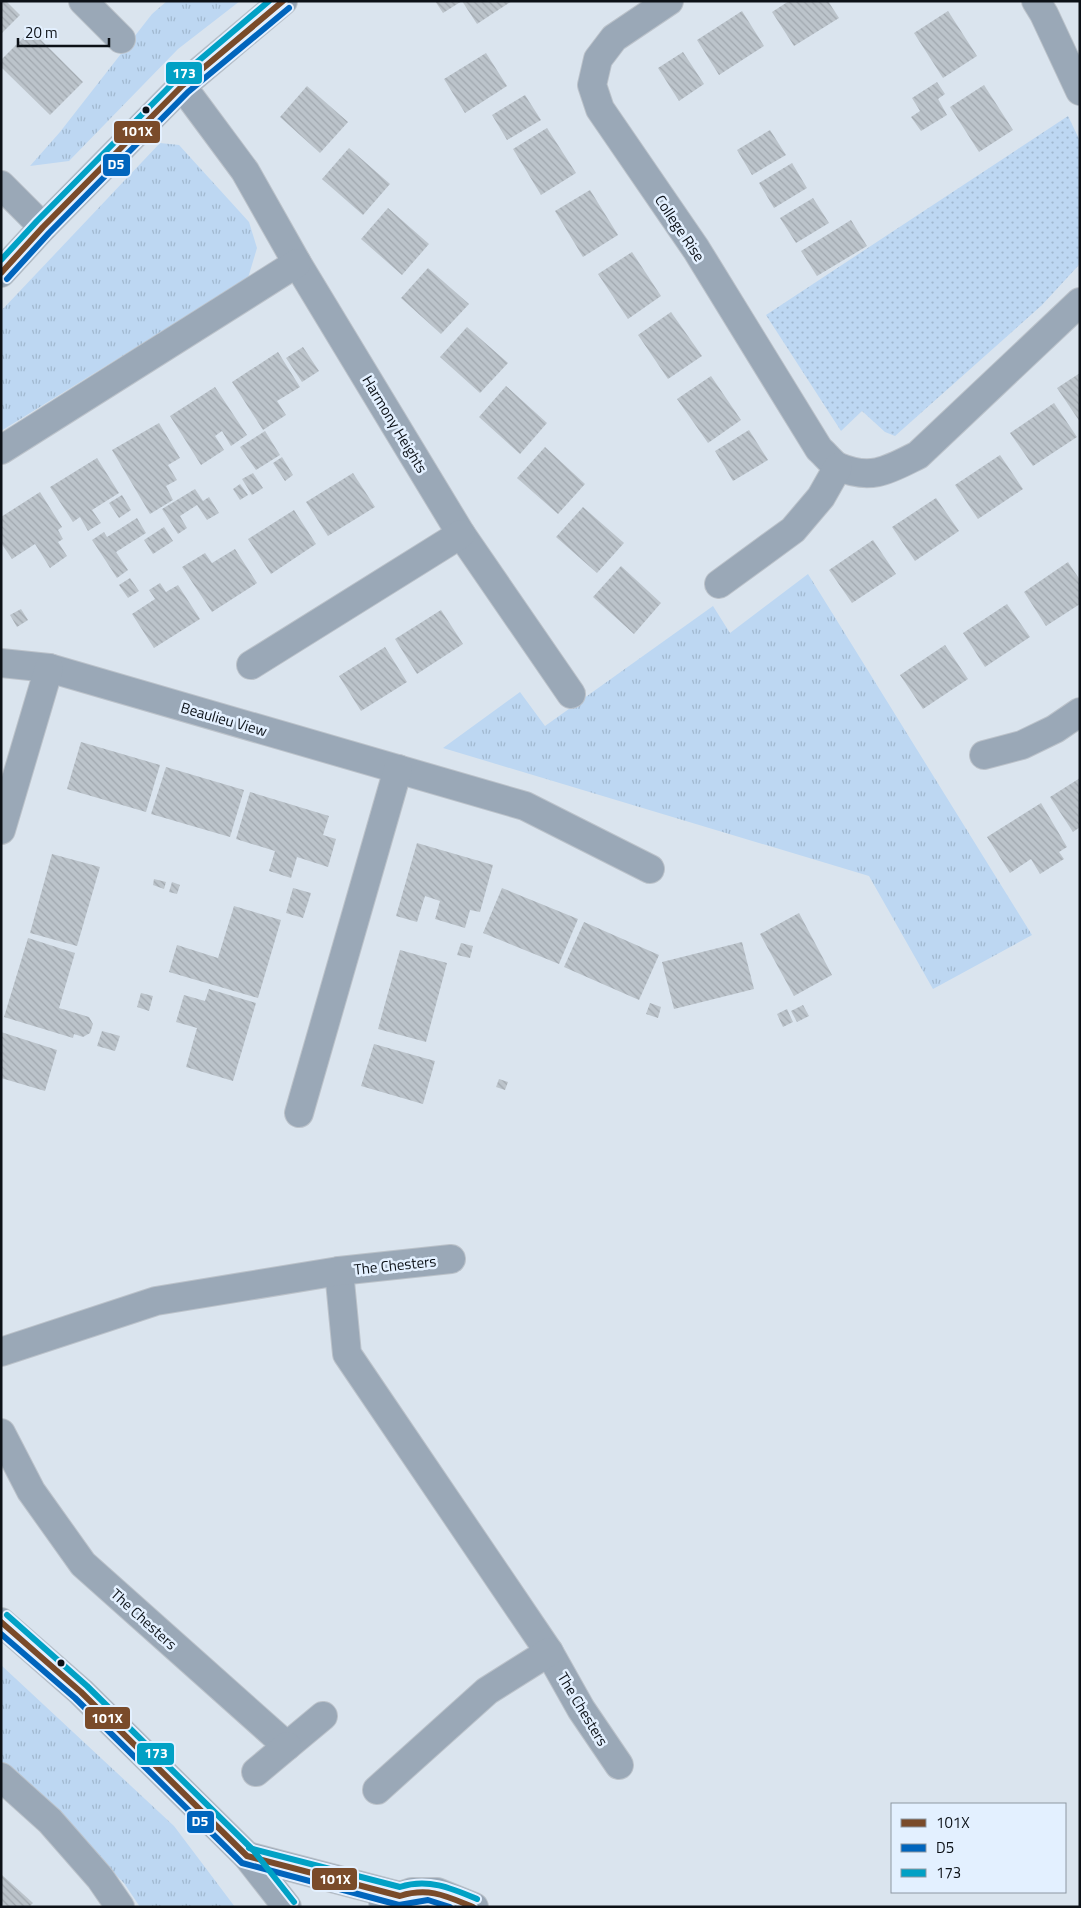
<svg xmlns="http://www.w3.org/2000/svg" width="1081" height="1908" font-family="'Titillium Web',sans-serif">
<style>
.grass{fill:url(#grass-tufts)}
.park{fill:url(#park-dots)}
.building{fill:url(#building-back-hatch)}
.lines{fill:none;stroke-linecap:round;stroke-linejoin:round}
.minor-casing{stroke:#bbc2ca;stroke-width:30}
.major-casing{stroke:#bbc2ca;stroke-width:30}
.minor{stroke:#9aa8b7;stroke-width:28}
.major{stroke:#99a8b8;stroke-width:28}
.bus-1-casing{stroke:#e3f0ff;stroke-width:10}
.bus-2-casing{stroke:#e3f0ff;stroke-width:10}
.bus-3-casing{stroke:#e3f0ff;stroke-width:10}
.bus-1{stroke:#7a4b2a;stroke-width:6}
.bus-2{stroke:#0065bd;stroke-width:6}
.bus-3{stroke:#01a1c5;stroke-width:6}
.bus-dot{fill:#0c1117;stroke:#e3f0ff;stroke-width:2}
.labels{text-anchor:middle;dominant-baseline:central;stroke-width:5;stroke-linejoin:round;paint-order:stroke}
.street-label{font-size:15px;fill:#0c1117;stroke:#e3f0ff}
.line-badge{stroke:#e3f0ff;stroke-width:2}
.badge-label{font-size:14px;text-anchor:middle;font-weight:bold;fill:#fff}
</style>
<defs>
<pattern id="grass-tufts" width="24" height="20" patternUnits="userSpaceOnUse" patternTransform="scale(1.25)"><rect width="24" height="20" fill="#bdd7f2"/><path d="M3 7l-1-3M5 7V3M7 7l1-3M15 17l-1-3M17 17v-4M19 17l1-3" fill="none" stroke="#a1b8cf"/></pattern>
<pattern id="park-dots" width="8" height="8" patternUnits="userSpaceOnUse" patternTransform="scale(1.25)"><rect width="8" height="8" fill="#bdd7f2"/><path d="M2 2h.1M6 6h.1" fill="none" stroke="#a1b8cf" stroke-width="1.8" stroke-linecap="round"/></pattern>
<pattern id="building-back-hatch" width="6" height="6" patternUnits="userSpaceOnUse" patternTransform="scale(1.25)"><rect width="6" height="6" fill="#bcc4cb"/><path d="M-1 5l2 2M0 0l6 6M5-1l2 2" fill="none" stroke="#a0a7ae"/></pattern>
</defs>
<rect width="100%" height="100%" fill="#dae4ee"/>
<!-- grass -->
<g class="grass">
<polygon points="167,1 240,1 178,49 69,161 30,166 60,132 152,14"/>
<polygon points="160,143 179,145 249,222 257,248 248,278 1,431 1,311"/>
<polygon points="808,574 1032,935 933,989 869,876 443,748 520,692 545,726 713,606 730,633"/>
<polygon points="1,1665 174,1826 235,1907 140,1907 124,1883 29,1790 1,1766"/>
</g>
<!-- park -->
<polygon class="park" points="1068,116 1080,141 1080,263 1078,266 1042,305 895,436 885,432 862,411 841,431 766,315"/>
<!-- building -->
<g class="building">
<polygon points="1,1 6,1 20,15 1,34"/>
<polygon points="435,1 462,1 443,13"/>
<polygon points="462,1 512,1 477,24"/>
<polygon points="789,1 828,1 839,18 794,46 772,12"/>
<polygon points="742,11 764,46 719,75 697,40"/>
<polygon points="948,11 977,56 943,78 914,33"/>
<polygon points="31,30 83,82 50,115 1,67 1,60"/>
<polygon points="683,52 704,84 679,101 658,68"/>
<polygon points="486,53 507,86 465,113 444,79"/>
<polygon points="937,82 945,94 938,99 947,115 921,131 911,117 920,111 912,98"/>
<polygon points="984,85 1013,130 979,152 950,107"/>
<polygon points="307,86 348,122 320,153 280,117"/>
<polygon points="525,95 541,120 507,140 492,115"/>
<polygon points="547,128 576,173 541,195 513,149"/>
<polygon points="770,130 786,155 752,175 737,150"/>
<polygon points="349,148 390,184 363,215 322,179"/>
<polygon points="792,163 807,188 774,208 759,183"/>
<polygon points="590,190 618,235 583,257 555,211"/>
<polygon points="813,198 829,223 796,243 780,218"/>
<polygon points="388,208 429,244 402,275 361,239"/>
<polygon points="851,220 867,246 817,276 801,251"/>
<polygon points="632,252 661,296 628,319 598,274"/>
<polygon points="428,268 469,304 441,334 401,298"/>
<polygon points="671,312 702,356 668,379 638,335"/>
<polygon points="467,327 508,363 480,393 440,357"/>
<polygon points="303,347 319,371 302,382 286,358"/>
<polygon points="278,352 300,387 277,401 286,415 263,430 232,382"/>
<polygon points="1080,373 1080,422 1057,388"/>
<polygon points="711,376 741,420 708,443 677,399"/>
<polygon points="506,386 547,423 520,454 479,417"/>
<polygon points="215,387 247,435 231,446 222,431 215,436 224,450 201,465 170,416"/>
<polygon points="1054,403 1077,437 1033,466 1010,433"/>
<polygon points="159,423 180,458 168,465 177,480 166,486 173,500 150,514 112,450"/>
<polygon points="749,430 768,460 733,481 715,451"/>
<polygon points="265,431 280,455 256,470 240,447"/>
<polygon points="545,447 585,484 558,514 517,478"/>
<polygon points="1000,455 1023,489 978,519 955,485"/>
<polygon points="282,457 293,475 285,481 273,463"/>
<polygon points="97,458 119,493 92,510 101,523 88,531 80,517 73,522 50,487"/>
<polygon points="253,473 263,488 252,495 242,479"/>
<polygon points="353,473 375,507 328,536 306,502"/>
<polygon points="240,484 248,495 240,500 233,489"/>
<polygon points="195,489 203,501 209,497 219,513 207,520 197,505 180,516 187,528 178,534 162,509"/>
<polygon points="40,492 62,527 58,530 63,539 58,542 67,556 50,568 35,544 12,559 1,543 1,517"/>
<polygon points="122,495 131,510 119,518 109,503"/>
<polygon points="936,498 959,531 915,561 892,527"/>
<polygon points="583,507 624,543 597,573 556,537"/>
<polygon points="294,510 316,544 271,574 248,539"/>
<polygon points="137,518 146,533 116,552 128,570 117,578 92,540 104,532 107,537"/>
<polygon points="164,527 173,541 153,554 144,540"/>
<polygon points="873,540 896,574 852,603 829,570"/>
<polygon points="235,549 257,583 212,612 182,567 205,553 212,563"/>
<polygon points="1068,562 1080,580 1080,604 1046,626 1024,592"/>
<polygon points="621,566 661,603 634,634 593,597"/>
<polygon points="130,578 139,591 128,598 119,585"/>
<polygon points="160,583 166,592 178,585 200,619 154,648 132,614 155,599 149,590"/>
<polygon points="1007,604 1030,637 985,667 963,633"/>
<polygon points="21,609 28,620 17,627 10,615"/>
<polygon points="441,610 463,644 417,674 395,639"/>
<polygon points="945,645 968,679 923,709 900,675"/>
<polygon points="385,647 407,682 361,711 339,676"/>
<polygon points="81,742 160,765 146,812 67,789"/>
<polygon points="166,767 244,790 230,837 151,814"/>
<polygon points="1080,778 1080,827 1073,832 1050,797"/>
<polygon points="250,792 329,816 323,835 336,839 328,867 297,857 291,878 269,871 275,851 236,839"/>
<polygon points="1041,803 1067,847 1059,852 1064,859 1040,874 1031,859 1010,873 987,837"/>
<polygon points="417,843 493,865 480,912 470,910 465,928 435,919 440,901 425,896 417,922 396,916"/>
<polygon points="52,854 100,867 77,946 30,933"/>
<polygon points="154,879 166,882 164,889 153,885"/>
<polygon points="172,882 180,885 177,894 169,892"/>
<polygon points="293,888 311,893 303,918 286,913"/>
<polygon points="502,888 578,919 559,964 483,933"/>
<polygon points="234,906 281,920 258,998 169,972 177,945 218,958"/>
<polygon points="799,913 832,975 794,996 760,934"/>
<polygon points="584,922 659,955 639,1000 564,967"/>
<polygon points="28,938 75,953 59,1008 89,1017 93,1024 90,1033 83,1037 74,1034 73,1038 4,1017"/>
<polygon points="742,942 754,989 674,1009 662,962"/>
<polygon points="461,943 473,946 470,958 457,955"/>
<polygon points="400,950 447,963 426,1042 378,1029"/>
<polygon points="209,989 256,1003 233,1081 186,1067 197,1028 176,1022 184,995 205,1001"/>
<polygon points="141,993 153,996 149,1011 137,1007"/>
<polygon points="650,1003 661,1007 658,1018 646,1014"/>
<polygon points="803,1005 809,1016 797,1022 791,1011"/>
<polygon points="787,1009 793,1022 783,1027 777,1014"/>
<polygon points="102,1031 120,1036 115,1051 97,1046"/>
<polygon points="1,1032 57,1050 45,1091 1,1078"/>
<polygon points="374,1044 435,1061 423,1104 361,1086"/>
<polygon points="499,1079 508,1082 505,1090 496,1087"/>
<polygon points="1,1874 33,1903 29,1907 1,1907"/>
</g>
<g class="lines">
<defs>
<g id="minor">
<polyline points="83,1 121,39"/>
<path d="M669,1L614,38L598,59L592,85L600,109L696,249L819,449C825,454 832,464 839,467C872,481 890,469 918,455L1080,302"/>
<polyline points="1036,1 1044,14 1080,91"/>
<polyline points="182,86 245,171 297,263 461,534 571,694"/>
<polyline points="1,185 43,227"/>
<polyline points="1,450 297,263"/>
<polyline points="719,584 793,530 821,497 838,467"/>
<polyline points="1,663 49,668 525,806 650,869"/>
<polyline points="251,665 461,534"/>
<polyline points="984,755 1022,745 1055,729 1080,712"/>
<polyline points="1,830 49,668"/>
<polyline points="299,1113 398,769"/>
<polyline points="339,1271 347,1354 549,1652 581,1709 619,1765"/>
<polyline points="1,1352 156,1301 339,1271 451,1259"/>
<polyline points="1,1433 31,1491 83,1564 287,1746 323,1716"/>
<polyline points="1,1622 81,1692 247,1856 287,1907"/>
<polyline points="256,1772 287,1746"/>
<polyline points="1,1777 50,1821 100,1878 120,1907"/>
<polyline points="377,1790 487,1691 549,1652"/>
<polyline points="247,1856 400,1896"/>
<polyline points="383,1902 412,1892 437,1892 474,1907"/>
</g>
<polyline id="major" points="1,273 43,227 182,86 283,1"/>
</defs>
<!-- minor casing -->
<use href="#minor" class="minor-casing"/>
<!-- major casing -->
<use href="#major" class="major-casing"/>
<!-- minor -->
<use href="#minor" class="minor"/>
<!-- major -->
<use href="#major" class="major"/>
<defs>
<g id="bus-1">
<polyline points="1,273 43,227 182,86 283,1"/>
<path d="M1,1622L81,1692L247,1856L400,1896C429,1887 446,1896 473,1907"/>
</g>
<g id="bus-2">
<polyline points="7,279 49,233 188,92 289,8"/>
<polyline points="1,1634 75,1698 242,1863 399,1905 428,1900 450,1907"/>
</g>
<g id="bus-3">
<polyline points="1,260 37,221 176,80 269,1"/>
<polyline points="7,1615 87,1686 253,1850 294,1902"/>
<path d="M249,1848L400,1887C428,1878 451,1888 477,1899"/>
</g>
</defs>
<!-- bus-1 casing -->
<use href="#bus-1" class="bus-1-casing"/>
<!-- bus-2 casing -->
<use href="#bus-2" class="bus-2-casing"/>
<!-- bus-3 casing -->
<use href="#bus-3" class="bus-3-casing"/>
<!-- bus-1 -->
<use href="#bus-1" class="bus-1"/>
<!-- bus-2 -->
<use href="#bus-2" class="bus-2"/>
<!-- bus-3 -->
<use href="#bus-3" class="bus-3"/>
</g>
<!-- markers -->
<g class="bus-dot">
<circle cx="146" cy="110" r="4.5"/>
<circle cx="61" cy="1663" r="4.5"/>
</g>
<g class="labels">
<!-- street labels -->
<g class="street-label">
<text transform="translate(680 228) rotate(56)">College Rise</text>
<text transform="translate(395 424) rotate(59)">Harmony Heights</text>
<text transform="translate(224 719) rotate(16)">Beaulieu View</text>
<text transform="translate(395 1265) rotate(-6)">The Chesters</text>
<text transform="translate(144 1619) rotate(42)">The Chesters</text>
<text transform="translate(583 1709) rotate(59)">The Chesters</text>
</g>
</g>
<g class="line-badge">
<rect x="165" y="61" width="38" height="24" rx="5" fill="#01a1c5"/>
<rect x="113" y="120" width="48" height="24" rx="5" fill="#7a4b2a"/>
<rect x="102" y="153" width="29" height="24" rx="5" fill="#0065bd"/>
<rect x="84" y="1706" width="47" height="24" rx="5" fill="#7a4b2a"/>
<rect x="136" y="1742" width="39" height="24" rx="5" fill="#01a1c5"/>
<rect x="186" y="1810" width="29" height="24" rx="5" fill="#0065bd"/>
<rect x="311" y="1867" width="47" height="24" rx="5" fill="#7a4b2a"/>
</g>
<g class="badge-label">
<text x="184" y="78">173</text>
<text x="137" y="136">101X</text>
<text x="116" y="169">D5</text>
<text x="107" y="1723">101X</text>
<text x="156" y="1758">173</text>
<text x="200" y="1826">D5</text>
<text x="335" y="1884">101X</text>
</g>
<!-- border -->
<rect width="1081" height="1908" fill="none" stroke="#0c1117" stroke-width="5"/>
<!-- legend -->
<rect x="891" y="1803" width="175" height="90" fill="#e3f0ff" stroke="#8d97a2"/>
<rect x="901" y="1819" width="25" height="8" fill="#7a4b2a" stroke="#8d97a2"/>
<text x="936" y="1828" font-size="15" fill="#0c1117">101X</text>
<rect x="901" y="1844" width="25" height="8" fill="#0065bd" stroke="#8d97a2"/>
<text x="936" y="1853" font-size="15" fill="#0c1117">D5</text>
<rect x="901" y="1869" width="25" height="8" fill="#01a1c5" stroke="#8d97a2"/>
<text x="936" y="1878" font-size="15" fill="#0c1117">173</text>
<!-- scale -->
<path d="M18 38v8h91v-8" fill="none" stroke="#0c1117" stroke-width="2.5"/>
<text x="25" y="38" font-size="15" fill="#0c1117" stroke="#e3f0ff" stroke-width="4" paint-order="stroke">20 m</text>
</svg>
